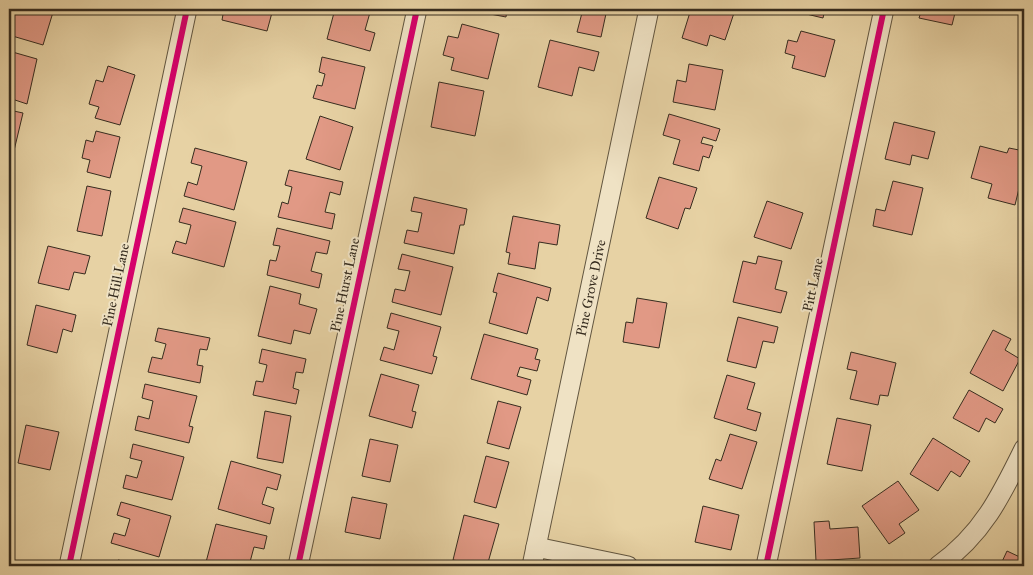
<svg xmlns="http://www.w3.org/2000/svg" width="1033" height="575" font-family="'IM FELL Great Primer',serif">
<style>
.building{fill:#e19985;stroke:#362c1f}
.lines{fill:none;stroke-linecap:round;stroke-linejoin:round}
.street-casing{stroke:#625640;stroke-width:21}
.street{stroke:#efe2c4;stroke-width:19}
.cycleway-casing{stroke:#efe2c4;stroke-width:9}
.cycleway{stroke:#d6006c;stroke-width:6}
.labels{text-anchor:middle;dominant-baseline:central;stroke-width:4;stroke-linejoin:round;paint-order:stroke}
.street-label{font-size:14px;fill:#362c1f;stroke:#efe2c4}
</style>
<rect width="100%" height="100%" fill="#e7d2a4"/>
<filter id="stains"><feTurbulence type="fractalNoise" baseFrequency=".004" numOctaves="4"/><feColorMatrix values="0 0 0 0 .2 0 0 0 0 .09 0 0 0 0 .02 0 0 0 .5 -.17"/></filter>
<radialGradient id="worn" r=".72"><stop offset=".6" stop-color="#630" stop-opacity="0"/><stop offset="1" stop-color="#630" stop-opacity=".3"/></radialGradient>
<!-- building -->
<g class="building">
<polygon points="11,9 54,9 43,45 9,35"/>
<polygon points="224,9 273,9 267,31 222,20"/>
<polygon points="335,9 371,9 365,30 375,33 370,51 327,39"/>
<polygon points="464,9 507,9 506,17"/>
<polygon points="583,9 607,9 601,37 577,32"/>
<polygon points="691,9 718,9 734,13 725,40 710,35 707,46 682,38"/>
<polygon points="799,9 825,9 823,18 798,12"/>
<polygon points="922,9 956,9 952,25 919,18"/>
<polygon points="462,24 499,34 488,79 451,70 454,58 443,55 448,36 458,38"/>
<polygon points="801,31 835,40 825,77 792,68 795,56 785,53 788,40 797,42"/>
<polygon points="550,40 599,52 594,71 579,67 572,96 538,87"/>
<polygon points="9,51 37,59 27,104 9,98"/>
<polygon points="322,57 365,67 355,109 313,98 317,85 322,86 325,74 319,72"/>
<polygon points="689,64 723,70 715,110 673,102 677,80 686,82"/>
<polygon points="108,66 135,75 120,125 95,118 99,107 89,104 96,80 103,82"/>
<polygon points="439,82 484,91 475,136 431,127"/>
<polygon points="9,110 23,113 12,159 9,158"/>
<polygon points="669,114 720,129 716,141 703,137 701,143 713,146 709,158 703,156 699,171 673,164 680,140 663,135"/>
<polygon points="320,116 353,127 340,170 306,159"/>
<polygon points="894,122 935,132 928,159 912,155 910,165 885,159"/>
<polygon points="96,131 120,137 110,178 87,172 90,160 82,158 86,140 93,142"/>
<polygon points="980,146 1007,153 1009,148 1024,151 1024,168 1015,205 988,198 992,184 971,178"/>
<polygon points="195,148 247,162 234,210 184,196 188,182 197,185 202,166 191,163"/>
<polygon points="289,170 343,182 340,195 330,192 325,212 335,214 332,229 278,217 282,202 288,204 292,187 285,185"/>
<polygon points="659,177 697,188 690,209 685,208 678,229 646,218"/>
<polygon points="893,181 923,188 912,235 873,226 876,209 885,211"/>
<polygon points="87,186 111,191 102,236 77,231"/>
<polygon points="414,197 467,209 464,225 460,225 454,254 404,243 407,230 418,232 422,213 411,211"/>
<polygon points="767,201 803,213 791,249 754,237"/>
<polygon points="183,208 236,222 224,267 172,253 176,241 186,244 191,225 179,222"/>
<polygon points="513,216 560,225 557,245 539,242 535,269 508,264 510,253 506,252"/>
<polygon points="277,228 330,241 327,254 316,252 311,271 322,274 319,288 267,275 270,260 276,261 280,246 273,245"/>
<polygon points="48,246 90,256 85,274 74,272 69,290 38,283"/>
<polygon points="402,254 453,267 441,315 392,302 395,289 405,291 410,271 398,269"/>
<polygon points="758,256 782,261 775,289 787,292 781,313 733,302 743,261 756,264"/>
<polygon points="498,273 551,288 548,301 537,297 527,334 489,323 497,293 493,292"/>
<polygon points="270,286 301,294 299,304 317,309 310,334 294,330 291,344 258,336"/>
<polygon points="637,298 667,303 659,348 623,342 626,322 633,323"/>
<polygon points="36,305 76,315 72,332 63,329 57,353 27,345"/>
<polygon points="391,313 441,327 433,356 437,357 432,374 380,360 384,347 394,350 399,331 387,328"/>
<polygon points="738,317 778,327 774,343 763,341 756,368 727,361"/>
<polygon points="158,328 210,338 207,350 200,349 197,365 203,366 200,383 148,372 152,357 162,359 166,344 155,341"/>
<polygon points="993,330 1011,339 1005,350 1020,359 1003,391 970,373"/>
<polygon points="484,334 538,349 535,359 540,360 537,371 520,367 517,376 531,380 527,395 471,379"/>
<polygon points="262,349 306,359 303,373 296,372 293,388 299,390 296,404 253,395 256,381 263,382 267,365 259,363"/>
<polygon points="851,352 896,363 888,396 880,395 878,405 850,399 857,371 847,369"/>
<polygon points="381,374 419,385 412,411 416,412 412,428 369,416"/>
<polygon points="727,375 755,383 747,409 761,413 756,431 714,418"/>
<polygon points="145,384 197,396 189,426 193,427 189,443 135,430 138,416 149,419 153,401 142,398"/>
<polygon points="969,390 1003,409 995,423 986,418 979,432 953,418"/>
<polygon points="498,401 521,407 509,449 487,443"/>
<polygon points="265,411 291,416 283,463 257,458"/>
<polygon points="837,418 871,425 862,471 827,464"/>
<polygon points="26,425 59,432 50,470 18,463"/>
<polygon points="730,434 757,442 742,489 709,479 716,459 721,461"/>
<polygon points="933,438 970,461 960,477 951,471 938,491 910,474"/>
<polygon points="370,439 398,445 390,482 362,476"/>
<polygon points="133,444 184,457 172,500 123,488 126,475 137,478 142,461 130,458"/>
<polygon points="486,456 509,462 496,508 474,502"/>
<polygon points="231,461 281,475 277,490 267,487 262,504 274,508 270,524 218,509"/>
<polygon points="898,481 919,510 899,524 905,533 889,544 862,506"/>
<polygon points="352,497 387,504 380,539 345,532"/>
<polygon points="121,502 171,516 159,557 111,543 114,533 125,536 130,519 117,515"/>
<polygon points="703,506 739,515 731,550 695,542"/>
<polygon points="464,515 499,524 487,566 453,560"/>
<polygon points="829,521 830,529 858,527 860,558 816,561 814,522"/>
<polygon points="216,524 267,536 264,549 254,547 250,562 262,566 205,566"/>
<polygon points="1007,551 1024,559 1024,566 1000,566"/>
<polygon points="118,560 147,566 117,566"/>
</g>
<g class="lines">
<defs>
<g id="street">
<polyline points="536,547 628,566"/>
<polyline points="69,566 187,9"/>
<polyline points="298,566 417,9"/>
<polyline points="532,566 649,9"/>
<polyline points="766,566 884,9"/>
<path d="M938,566C982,535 1001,496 1024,449"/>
</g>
</defs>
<!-- street casing -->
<use href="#street" class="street-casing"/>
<!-- street -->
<use href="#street" class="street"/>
<defs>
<g id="cycleway">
<polyline points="69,566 187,9"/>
<polyline points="298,566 417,9"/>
<polyline points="766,566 884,9"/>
</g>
</defs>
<!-- cycleway casing -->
<use href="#cycleway" class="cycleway-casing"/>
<!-- cycleway -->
<use href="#cycleway" class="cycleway"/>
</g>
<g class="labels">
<!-- street labels -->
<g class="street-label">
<text transform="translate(116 285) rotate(-78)">Pine Hill Lane</text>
<text transform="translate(345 285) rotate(-78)">Pine Hurst Lane</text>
<text transform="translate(813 285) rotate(-78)">Pitt Lane</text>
<text transform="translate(591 288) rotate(-78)">Pine Grove Drive</text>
</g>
</g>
<!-- margin -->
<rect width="1033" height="575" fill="none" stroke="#e7d2a4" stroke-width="30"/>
<rect x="10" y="10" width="1013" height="555" fill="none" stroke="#362c1f" stroke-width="2.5"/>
<rect x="15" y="15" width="1003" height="545" fill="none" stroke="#362c1f"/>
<rect width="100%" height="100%" filter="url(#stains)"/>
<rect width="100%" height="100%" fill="url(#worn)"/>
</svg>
